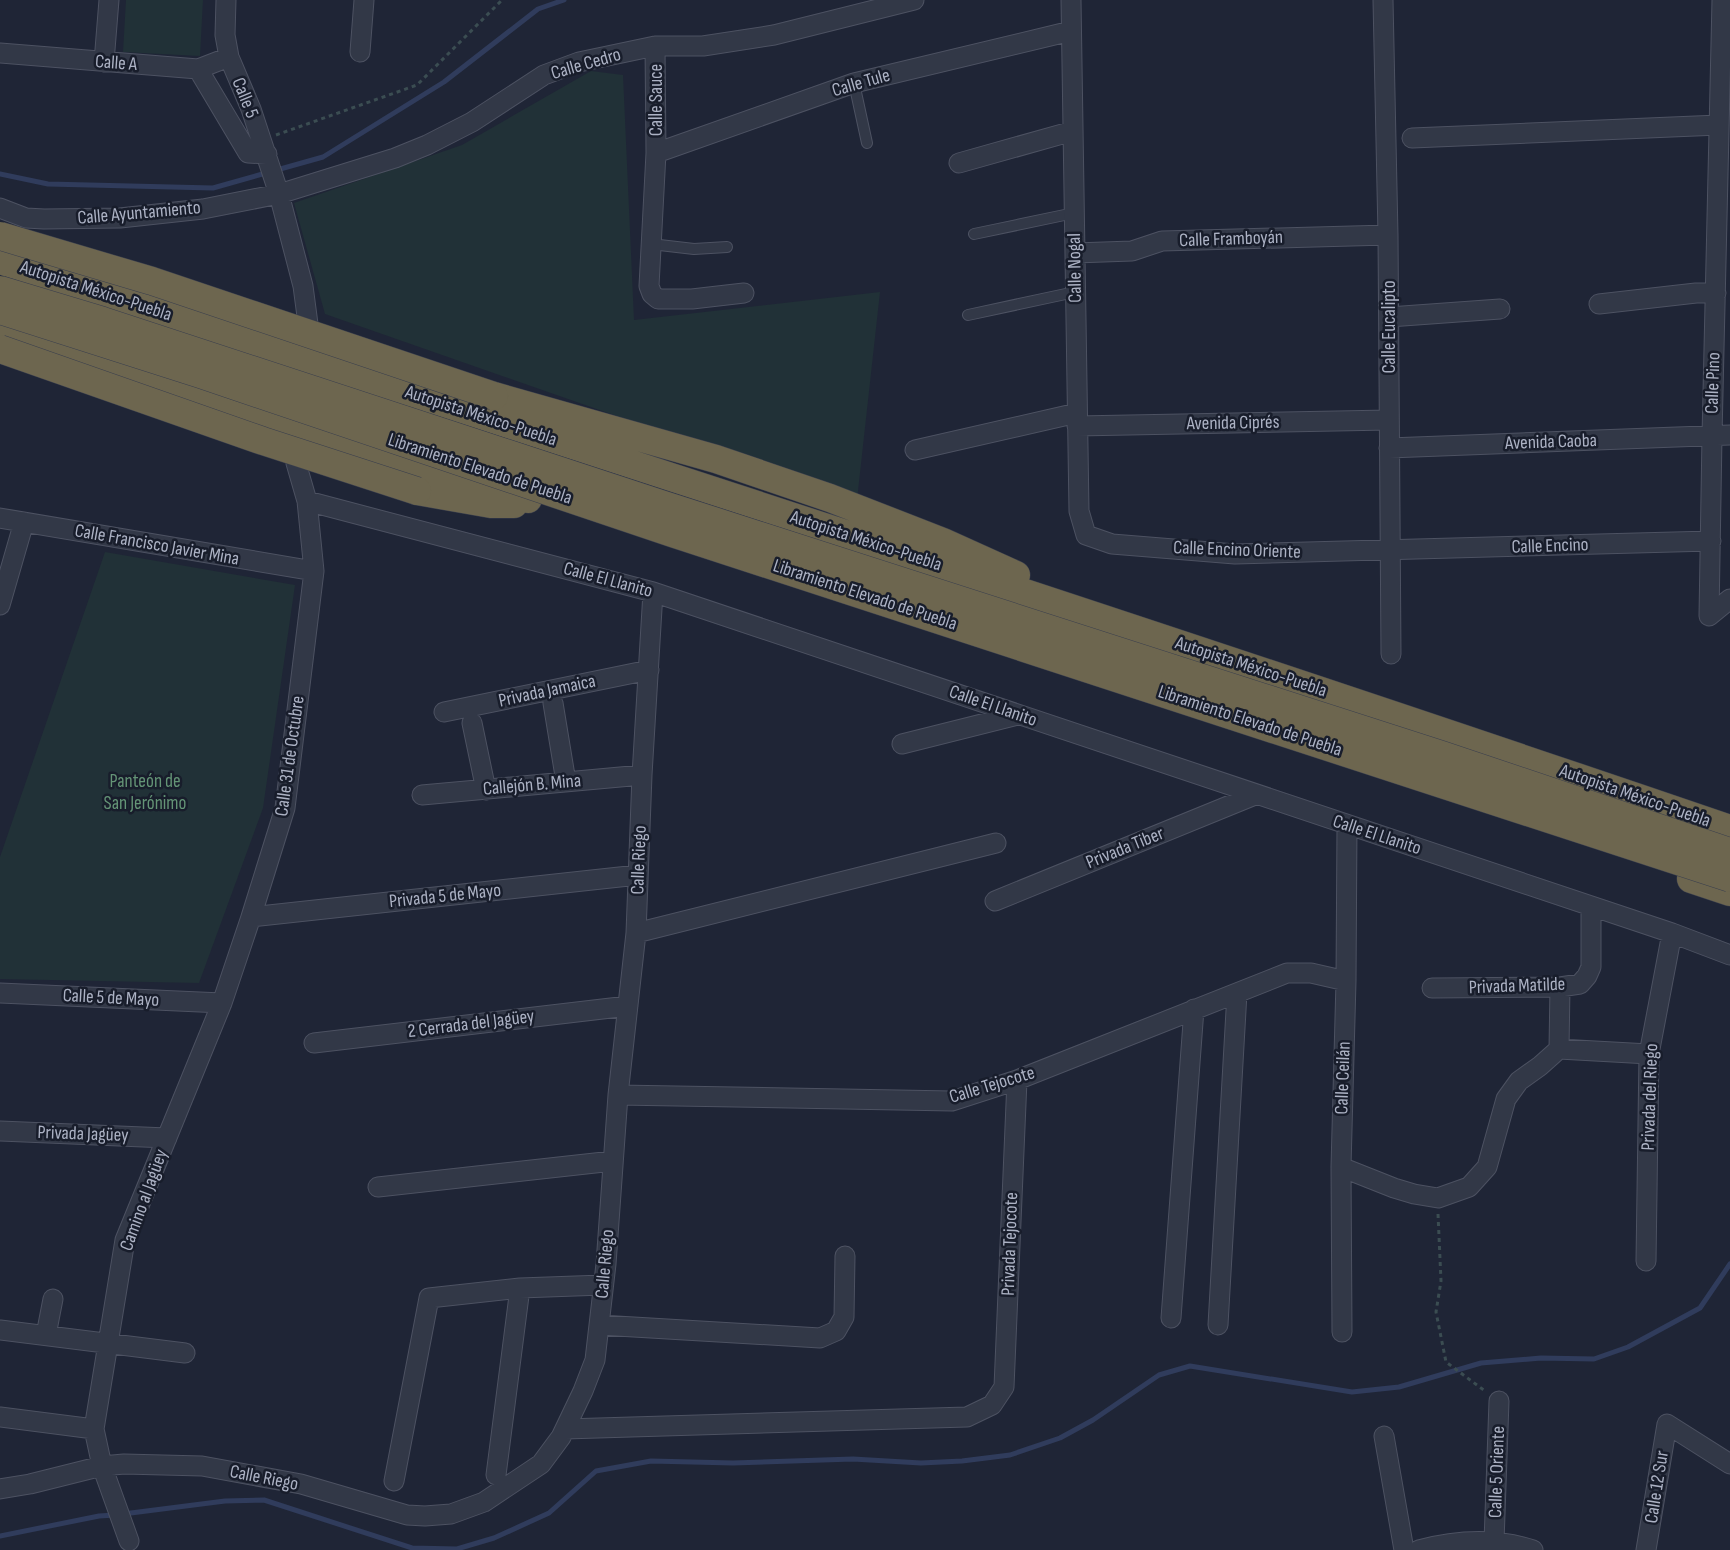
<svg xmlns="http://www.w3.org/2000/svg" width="1730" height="1550" viewBox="0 0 1730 1550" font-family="'Sofia Sans Condensed',sans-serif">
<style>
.green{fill:#213137}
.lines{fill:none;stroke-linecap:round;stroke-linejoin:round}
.stream{stroke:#303c5c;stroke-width:5}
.lane-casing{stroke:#4d5262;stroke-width:12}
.street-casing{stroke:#4d5262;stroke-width:21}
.highway-casing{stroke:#3a3f4e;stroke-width:29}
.path{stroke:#3b4d52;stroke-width:3;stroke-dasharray:4 4;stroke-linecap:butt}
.lane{stroke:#323847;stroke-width:10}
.street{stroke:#323847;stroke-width:19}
.highway{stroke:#6d664f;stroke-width:28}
.highway-bridge-casing{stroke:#3a3f4e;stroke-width:29;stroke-linecap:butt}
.highway-bridge{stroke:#6d664f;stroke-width:28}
.labels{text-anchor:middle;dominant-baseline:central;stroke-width:5;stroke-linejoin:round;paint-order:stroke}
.street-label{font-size:19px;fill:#acb2c4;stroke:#181d2b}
.park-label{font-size:19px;fill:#649476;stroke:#181d2b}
</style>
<rect width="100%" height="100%" fill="#1f2536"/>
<path class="green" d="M126,0H203L200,56L123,52Z
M591,71L623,75L634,320L880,292L857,500L325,314L294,203L462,145Z
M105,552L295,585L263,808L199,983L0,979V857Z"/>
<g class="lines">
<path class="stream" d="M0,174L48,184L213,188L323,157L444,82L538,9L564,0
M123,1514L225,1501L264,1500L412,1548L457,1549L494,1538L549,1513L596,1471L651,1461L733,1463L853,1459L921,1463L962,1461L1010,1455L1060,1438L1093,1420L1159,1375L1190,1366L1352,1392L1399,1387L1481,1363L1541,1358L1594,1359L1628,1347L1700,1308L1730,1264
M0,1536L99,1516L115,1515"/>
<defs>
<path id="lane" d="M854,83L867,143
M974,234L1074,213
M651,244L694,249L727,247
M968,315L1075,292"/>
<path id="street" d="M226,0L225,35L229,57L251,109L279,194L303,286L308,324
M1071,0L1079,511L1086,535L1112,544L1235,554L1711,541
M1383,0L1388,235L1391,654
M655,46L656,153L649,286L652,294L658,299H692L744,293
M360,52L364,0
M0,53L198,69L229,57
M104,62L109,0
M198,69L248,153L267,154
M1412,138L1719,125
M656,153L854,83L1071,31
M959,163L1073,131
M0,208L26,218L44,219L120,218L203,209L279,194L395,158L427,145L472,122L544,75L579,62L655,46H703L774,35L914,0
M1075,253L1132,251L1162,241L1388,235
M1599,304L1696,293H1716
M1389,317L1500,309
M1077,426L1389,420
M1389,448L1730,435
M915,450L1077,413
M307,501L653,592L1672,933L1730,955
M0,518L314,571
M0,605L24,522
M1709,616L1712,436L1722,0
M1709,616L1730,599
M553,703L566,782
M444,712L649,670
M472,723L486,790
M902,744L1018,715
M422,795L642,775
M995,901L1255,795
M251,917L638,875
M636,933L996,843
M1432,988L1560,987L1580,984L1587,976L1591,967V906
M0,993L222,1003
M314,1043L628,1006
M1559,1049L1560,987
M618,1095L952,1101L1017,1080L1287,973H1311L1346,981
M0,1131L167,1138
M1341,1167L1394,1188L1414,1194L1438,1198L1469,1187L1487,1167L1506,1099L1519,1081L1540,1066L1559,1049L1649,1054
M378,1187L613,1161
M1646,1261L1649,1054L1672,933
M1171,1318L1194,1009
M600,1325L820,1338L836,1331L844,1317L845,1256
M1218,1325L1237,993
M0,1330L185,1353
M1342,1332L1341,1167L1346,981L1347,825
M46,1335L53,1299
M0,1417L94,1429
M565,1429L967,1417L992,1405L1004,1387L1017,1080
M1384,1436L1404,1550
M496,1475L520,1288
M394,1481L429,1298L520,1288L603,1285
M0,1489L30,1484L102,1466L124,1464L202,1466L301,1484L407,1515L425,1516L451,1514L484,1502L541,1464L561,1437L583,1391L595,1360L606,1264L618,1095L636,933L642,775L653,592
M129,1541L102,1466L94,1429L125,1240L222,1003L251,917L285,808L314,571L307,501L296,463
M1494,1542L1499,1401
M1419,1550C1456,1540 1496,1538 1533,1550
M1646,1550L1667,1424L1730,1464"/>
<path id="highway" d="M0,260C578,446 1155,633 1730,829
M0,326L528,499
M494,396L716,459L830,498L943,542L1016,575
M417,491L491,504H514
M1691,879L1730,892"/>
</defs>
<use href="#lane" class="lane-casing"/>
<use href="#street" class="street-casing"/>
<use href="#highway" class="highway-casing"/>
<path class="path" d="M276,135L417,85L502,0
M1438,1214L1441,1281L1436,1312L1446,1362L1485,1391"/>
<use href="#lane" class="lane"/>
<use href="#street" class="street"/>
<use href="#highway" class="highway"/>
<defs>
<path id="highway-bridge" d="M0,236L152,281L494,396
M0,290L103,321L664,505L1442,755L1730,852
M0,310L200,374L672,533L1730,878
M0,349L263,441L417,491"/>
</defs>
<use href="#highway-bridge" class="highway-bridge-casing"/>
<use href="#highway-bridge" class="highway-bridge"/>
</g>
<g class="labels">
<g class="street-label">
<text transform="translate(116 63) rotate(4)">Calle A</text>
<text transform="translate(586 64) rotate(-16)">Calle Cedro</text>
<text transform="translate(861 83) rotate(-16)">Calle Tule</text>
<text transform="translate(245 98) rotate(68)">Calle 5</text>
<text transform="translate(656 100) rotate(-90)">Calle Sauce</text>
<text transform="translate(139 213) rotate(-5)">Calle Ayuntamiento</text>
<text transform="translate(1231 239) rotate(-2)">Calle Framboyán</text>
<text transform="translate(1075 268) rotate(-91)">Calle Nogal</text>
<text transform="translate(96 291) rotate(18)">Autopista México-Puebla</text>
<text transform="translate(1389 327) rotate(-90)">Calle Eucalipto</text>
<text transform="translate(1713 383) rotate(-88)">Calle Pino</text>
<text transform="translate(481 416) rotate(18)">Autopista México-Puebla</text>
<text transform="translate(1233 423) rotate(-1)">Avenida Ciprés</text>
<text transform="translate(1551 442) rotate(-2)">Avenida Caoba</text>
<text transform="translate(480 469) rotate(18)">Libramiento Elevado de Puebla</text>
<text transform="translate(866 541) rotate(18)">Autopista México-Puebla</text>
<text transform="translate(157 545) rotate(10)">Calle Francisco Javier Mina</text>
<text transform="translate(1550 546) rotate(-2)">Calle Encino</text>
<text transform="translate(1237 550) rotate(2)">Calle Encino Oriente</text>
<text transform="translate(608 580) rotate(15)">Calle El Llanito</text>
<text transform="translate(865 595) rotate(18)">Libramiento Elevado de Puebla</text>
<text transform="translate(1251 667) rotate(18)">Autopista México-Puebla</text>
<text transform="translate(547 691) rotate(-12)">Privada Jamaica</text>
<text transform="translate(993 706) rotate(19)">Calle El Llanito</text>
<text transform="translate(1250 721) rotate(18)">Libramiento Elevado de Puebla</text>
<text transform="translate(290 756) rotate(-82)">Calle 31 de Octubre</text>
<text transform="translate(532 785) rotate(-5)">Callejón B. Mina</text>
<text transform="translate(1635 796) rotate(19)">Autopista México-Puebla</text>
<text transform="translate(1377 835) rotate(18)">Calle El Llanito</text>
<text transform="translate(1125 848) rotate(-22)">Privada Tiber</text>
<text transform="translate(639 860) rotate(-88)">Calle Riego</text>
<text transform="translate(445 896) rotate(-6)">Privada 5 de Mayo</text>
<text transform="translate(1517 986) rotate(-2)">Privada Matilde</text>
<text transform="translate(111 998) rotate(3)">Calle 5 de Mayo</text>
<text transform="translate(471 1024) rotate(-7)">2 Cerrada del Jagüey</text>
<text transform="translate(1343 1078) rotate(-88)">Calle Ceilán</text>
<text transform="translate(992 1085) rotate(-17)">Calle Tejocote</text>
<text transform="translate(1650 1097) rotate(-88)">Privada del Riego</text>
<text transform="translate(83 1134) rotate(2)">Privada Jagüey</text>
<text transform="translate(144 1200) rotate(-70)">Camino al Jagüey</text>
<text transform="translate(1010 1244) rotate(-88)">Privada Tejocote</text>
<text transform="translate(605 1264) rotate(-85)">Calle Riego</text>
<text transform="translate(1497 1472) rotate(-88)">Calle 5 Oriente</text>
<text transform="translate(264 1478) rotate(11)">Calle Riego</text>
<text transform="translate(1657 1487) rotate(-81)">Calle 12 Sur</text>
</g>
<g class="park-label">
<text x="145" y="781">Panteón de<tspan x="145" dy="22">San Jerónimo</tspan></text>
</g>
</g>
</svg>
